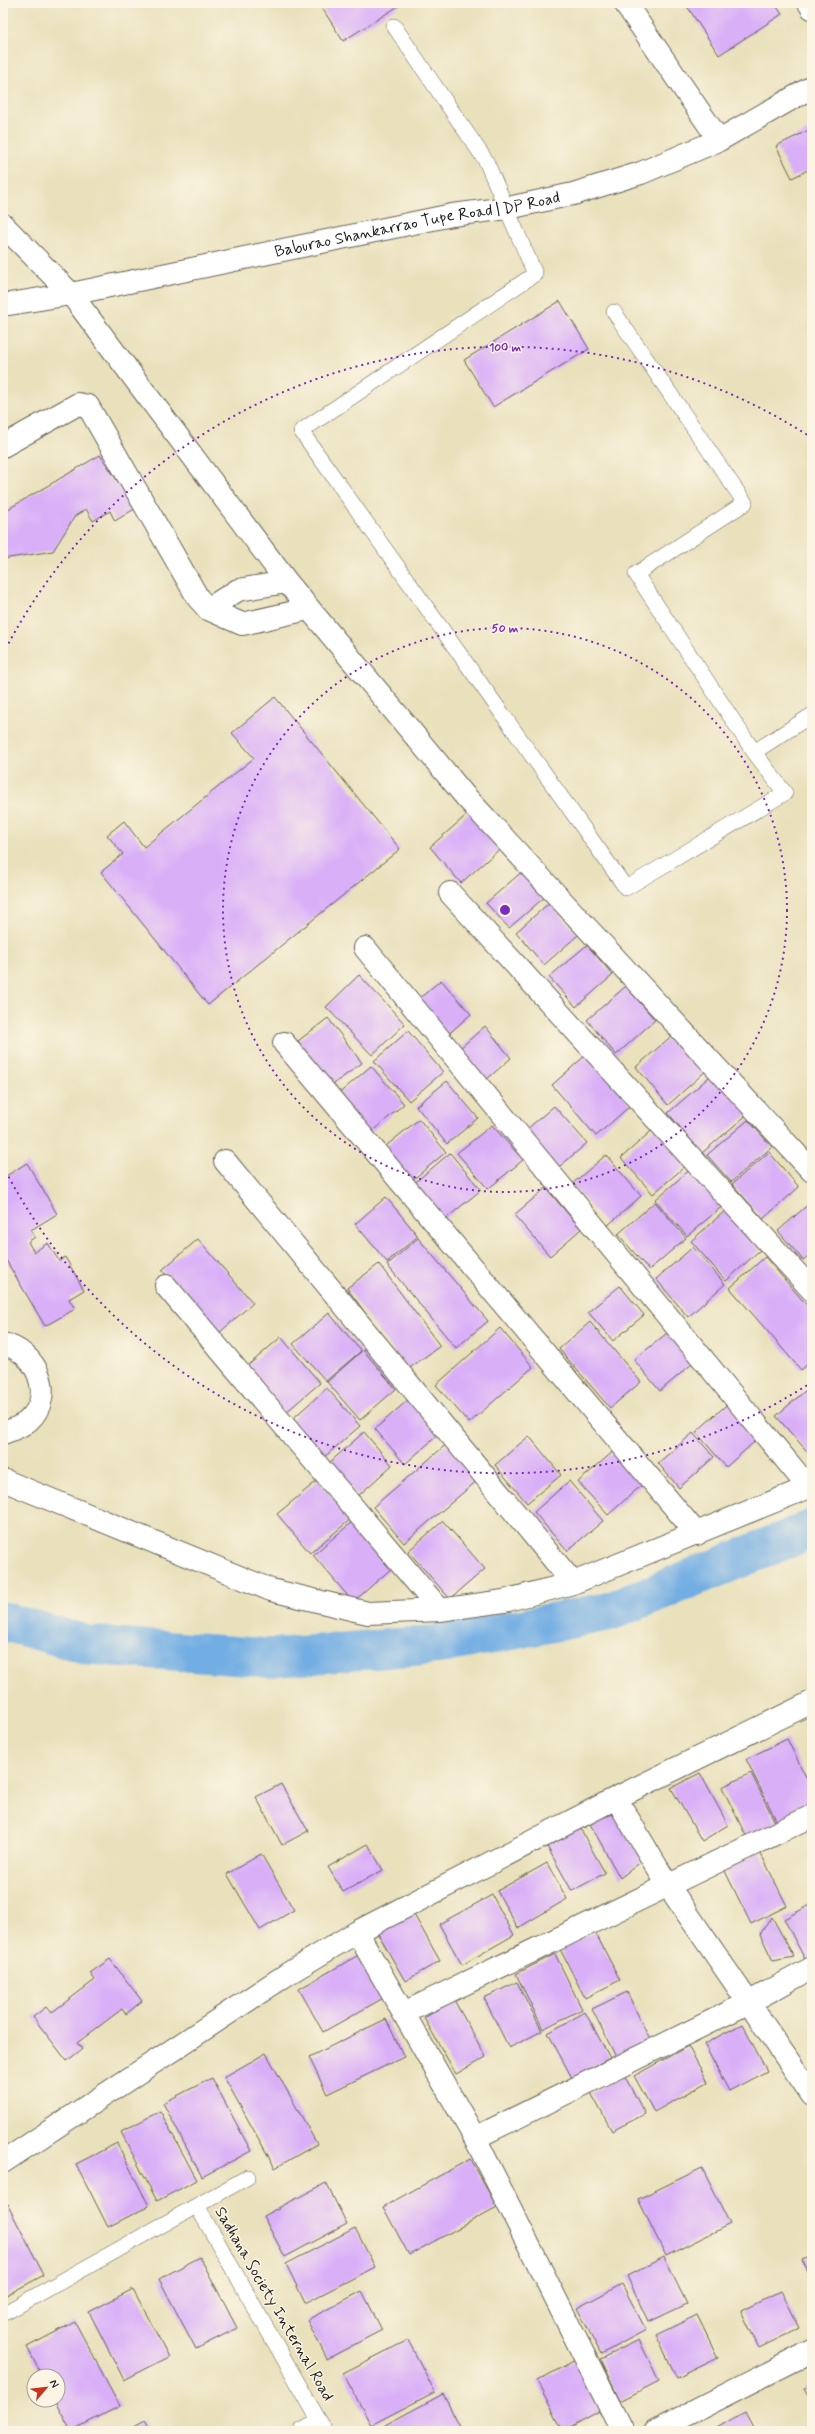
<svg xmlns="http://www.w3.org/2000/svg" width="815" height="2434" viewBox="0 0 815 2434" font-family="Mynerve,sans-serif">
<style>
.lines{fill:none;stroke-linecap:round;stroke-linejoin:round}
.canal{stroke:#72ade3;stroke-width:39}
.building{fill:#d9aff8}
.lane-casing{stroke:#646154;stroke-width:16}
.street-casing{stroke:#646154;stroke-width:24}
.secondary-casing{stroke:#646154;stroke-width:24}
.lane{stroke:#fff;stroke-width:15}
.street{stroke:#fff;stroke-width:22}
.secondary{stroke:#fff;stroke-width:22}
.ring{fill:none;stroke:#7b2cbf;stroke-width:2;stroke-dasharray:2 4}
.labels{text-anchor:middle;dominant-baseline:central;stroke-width:3;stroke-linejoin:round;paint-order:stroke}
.street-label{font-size:16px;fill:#1c1c1c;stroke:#fcf5e5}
.centre{fill:#7b2cbf;stroke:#fcf5e5;stroke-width:2}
.ring-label{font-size:12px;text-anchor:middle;font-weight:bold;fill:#7b2cbf;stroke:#fcf5e5;stroke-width:3;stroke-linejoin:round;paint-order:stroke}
</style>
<rect width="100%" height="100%" fill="#fcf5e5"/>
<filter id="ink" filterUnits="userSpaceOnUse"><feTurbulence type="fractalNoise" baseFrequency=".025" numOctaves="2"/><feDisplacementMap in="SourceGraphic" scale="8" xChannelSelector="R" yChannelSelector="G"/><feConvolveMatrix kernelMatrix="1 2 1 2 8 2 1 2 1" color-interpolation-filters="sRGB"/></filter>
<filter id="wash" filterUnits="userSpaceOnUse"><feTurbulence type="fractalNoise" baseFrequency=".012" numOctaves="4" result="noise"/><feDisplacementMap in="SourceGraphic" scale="16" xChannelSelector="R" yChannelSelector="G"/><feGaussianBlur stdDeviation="0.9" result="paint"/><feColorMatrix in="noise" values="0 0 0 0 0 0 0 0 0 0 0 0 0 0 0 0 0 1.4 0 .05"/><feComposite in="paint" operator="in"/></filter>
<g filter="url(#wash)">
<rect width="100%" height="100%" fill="#e9e1bc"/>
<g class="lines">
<path class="canal" d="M3,1621L88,1645L269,1658L442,1644L611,1611L812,1529"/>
</g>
<g id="blocks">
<path class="building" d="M319,3H399L400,5L343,41Z
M685,3H774L782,14L719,55Z
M809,130L812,135V168L792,178L776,146Z
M560,301L589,349L493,407L464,360Z
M100,455L136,508L115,521L110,511L93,521L86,509L75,516L53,551L3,559V512Z
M275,697L400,849L208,1005L101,872L123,854L107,835L124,821L144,847L254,758L232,733Z
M470,812L502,847L461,883L430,847Z
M525,869L547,895L509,928L486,903Z
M549,903L578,935L544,965L516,932Z
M587,945L613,975L576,1007L549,977Z
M359,975L405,1024L372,1055L326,1007Z
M441,980L471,1014L443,1039L413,1004Z
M626,986L655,1020L616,1055L587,1020Z
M328,1018L362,1063L332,1085L298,1041Z
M485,1026L511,1058L485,1081L458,1050Z
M408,1031L443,1072L409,1101L374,1061Z
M676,1032L708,1069L668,1105L636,1067Z
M587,1054L631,1105L596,1136L552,1085Z
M371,1066L404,1104L369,1134L336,1096Z
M715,1072L750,1112L702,1153L668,1113Z
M447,1081L478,1118L447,1144L416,1106Z
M554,1106L587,1143L552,1173L520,1135Z
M419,1119L446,1152L409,1183L381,1150Z
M748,1120L772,1147L731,1182L707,1155Z
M492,1125L523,1160L488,1189L457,1153Z
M657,1126L689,1163L653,1194L621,1158Z
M769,1152L799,1187L763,1219L732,1184Z
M450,1153L481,1190L443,1221L413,1184Z
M606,1155L641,1196L607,1226L572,1184Z
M27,1163L57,1214L31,1230L35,1237L28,1242L34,1252L48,1243L59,1261L65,1257L84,1290L69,1299L75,1309L45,1326L3,1255V1178Z
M693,1167L725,1204L687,1236L655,1200Z
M546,1188L581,1229L550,1256L514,1215Z
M386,1197L418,1236L387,1262L355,1224Z
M812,1201V1253L803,1260L778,1231Z
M655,1202L686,1238L649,1270L618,1234Z
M726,1210L760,1250L726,1281L691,1241Z
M418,1238L488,1321L456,1348L387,1265Z
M198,1239L253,1303L218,1334L162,1270Z
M693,1247L725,1284L688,1317L656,1279Z
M765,1257L812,1311V1360L801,1370L730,1288Z
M379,1264L440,1346L407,1370L347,1288Z
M620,1286L644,1315L613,1341L588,1312Z
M329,1313L361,1351L326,1381L293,1344Z
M590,1322L641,1382L610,1408L559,1349Z
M500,1328L533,1367L469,1423L436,1385Z
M667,1333L693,1363L660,1391L634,1360Z
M281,1337L320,1383L284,1414L244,1369Z
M363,1350L396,1389L360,1420L327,1382Z
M812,1385V1457L776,1416Z
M327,1388L360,1426L323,1458L291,1420Z
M409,1399L439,1434L405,1464L375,1429Z
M732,1400L762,1435L726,1467L696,1432Z
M364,1432L392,1465L358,1496L329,1463Z
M693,1433L714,1457L679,1488L658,1463Z
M529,1436L561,1475L527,1503L495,1465Z
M448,1443L479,1479L404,1543L373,1507Z
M615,1450L644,1483L608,1515L578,1482Z
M318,1480L351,1519L310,1553L277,1514Z
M569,1481L603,1521L567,1551L534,1512Z
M443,1521L485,1569L450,1599L408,1551Z
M352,1522L391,1569L353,1602L313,1555Z
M787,1739L812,1789V1810L779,1826L746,1759Z
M700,1773L728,1825L702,1841L671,1788Z
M751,1773L777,1826L748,1840L722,1787Z
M281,1784L308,1831L282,1845L256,1797Z
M616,1813L642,1861L620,1878L589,1822Z
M578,1825L605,1873L572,1891L545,1843Z
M368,1844L383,1870L343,1892L328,1867Z
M760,1852L787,1906L751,1924L724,1869Z
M261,1854L294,1910L260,1930L227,1874Z
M547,1863L567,1899L518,1928L497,1891Z
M492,1895L514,1935L462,1965L439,1924Z
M812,1904V1962L808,1965L784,1919Z
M412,1911L440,1961L405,1981L377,1932Z
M772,1917L794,1957L773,1961L760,1934Z
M595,1932L620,1980L585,1998L560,1949Z
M362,1953L387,1996L323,2032L299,1989Z
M555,1954L582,2009L543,2029L516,1974Z
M110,1959L142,2001L126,2014L122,2009L77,2043L82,2049L67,2061L33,2017L46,2007L51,2013L95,1980L90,1973Z
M517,1982L542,2031L509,2048L484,1998Z
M627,1992L650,2040L616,2057L592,2009Z
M454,2000L486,2057L456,2074L424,2018Z
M585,2012L610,2058L572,2078L548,2033Z
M386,2019L404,2057L327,2094L309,2057Z
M742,2024L767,2071L729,2091L704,2044Z
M688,2046L708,2082L654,2112L634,2076Z
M266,2053L317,2144L275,2168L224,2077Z
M624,2075L645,2114L612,2131L591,2093Z
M212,2078L251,2151L202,2177L163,2103Z
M160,2111L197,2180L157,2201L121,2132Z
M117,2143L149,2206L108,2227L76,2164Z
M470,2159L497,2207L409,2255L383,2207Z
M702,2168L730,2224L666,2256L638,2199Z
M326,2183L347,2224L285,2257L263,2216Z
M3,2196L44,2275L5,2296L3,2292Z
M355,2228L375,2267L305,2303L286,2264Z
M812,2256V2279L802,2260Z
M200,2257L237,2328L196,2349L159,2279Z
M664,2257L687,2304L649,2322L627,2276Z
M622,2284L646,2330L601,2354L577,2308Z
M133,2289L169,2357L124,2380L89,2312Z
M362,2291L382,2330L327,2359L307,2320Z
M781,2291L800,2328L759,2348L741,2311Z
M697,2315L718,2358L677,2378L656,2335Z
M75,2322L120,2406L71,2431L54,2400H58V2376H42L27,2347Z
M408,2340L435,2392L371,2425L343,2373Z
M639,2340L659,2381L620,2401L600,2359Z
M579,2358L605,2408L563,2431L537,2381Z
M812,2385V2403L804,2389Z
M443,2394L461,2429L388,2431L385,2425Z
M745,2412L755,2431H710Z
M144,2421L150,2431H126Z"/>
</g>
</g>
<g filter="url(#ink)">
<use href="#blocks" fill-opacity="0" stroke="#646154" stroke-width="1"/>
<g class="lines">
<defs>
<path id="lane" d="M394,26L486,161L535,274L301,431L626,888L785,793L754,752
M614,312L745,503L636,574L754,752L812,715
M197,2206L325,2431
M3,2314L248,2177
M301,2431L319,2421"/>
<path id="street" d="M625,3L719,140
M809,3L812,8
M3,225L71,294L287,582L465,796L812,1171
M3,446L78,404L88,406L198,598L208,609L242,624L308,609
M208,609L238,590L287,582
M450,893L812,1290
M365,948L809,1488
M284,1043L697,1534
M225,1161L573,1583
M166,1286L440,1610
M3,1344C36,1351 57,1395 28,1421C21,1427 12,1430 3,1433
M3,1480L271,1590L368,1613L440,1610L504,1601L573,1583L812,1486
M616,1798L667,1884L812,2095
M357,1932L475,2138L622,2431
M404,2013L812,1816
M475,2138L748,2003L812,1968
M3,2162L289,1973L357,1932L616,1798L812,1702
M655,2431L812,2351"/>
<g id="secondary">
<path id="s1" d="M3,305L71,294L452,215L508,208L573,194L641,173L719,140L812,87"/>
</g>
</defs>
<use href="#lane" class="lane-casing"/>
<use href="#street" class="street-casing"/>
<use href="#secondary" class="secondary-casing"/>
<use href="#lane" class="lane"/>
<use href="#street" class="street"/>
<use href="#secondary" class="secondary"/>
</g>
</g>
<g class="ring">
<circle cx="505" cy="910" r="282"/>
<path d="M812 1382A563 563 0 0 1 3 1166M3 654A563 563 0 0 1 812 438"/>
</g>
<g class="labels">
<g class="street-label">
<text stroke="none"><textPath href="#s1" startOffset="422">Baburao Shankarrao Tupe Road | DP Road</textPath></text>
<text transform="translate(274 2304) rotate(60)">Sadhana Society Internal Road</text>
</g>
</g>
<circle cx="505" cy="910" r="6" class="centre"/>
<g class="ring-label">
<text x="505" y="351">100 m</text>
<text x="505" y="632">50 m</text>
</g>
<rect width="815" height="2434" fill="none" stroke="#fcf5e5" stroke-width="16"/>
<g transform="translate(46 2388) rotate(62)"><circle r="19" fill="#fcf5e5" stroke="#a29e95"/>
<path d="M0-3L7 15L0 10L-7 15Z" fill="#c8321e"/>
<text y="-6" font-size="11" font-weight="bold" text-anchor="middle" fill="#1c1c1c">N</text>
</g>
</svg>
